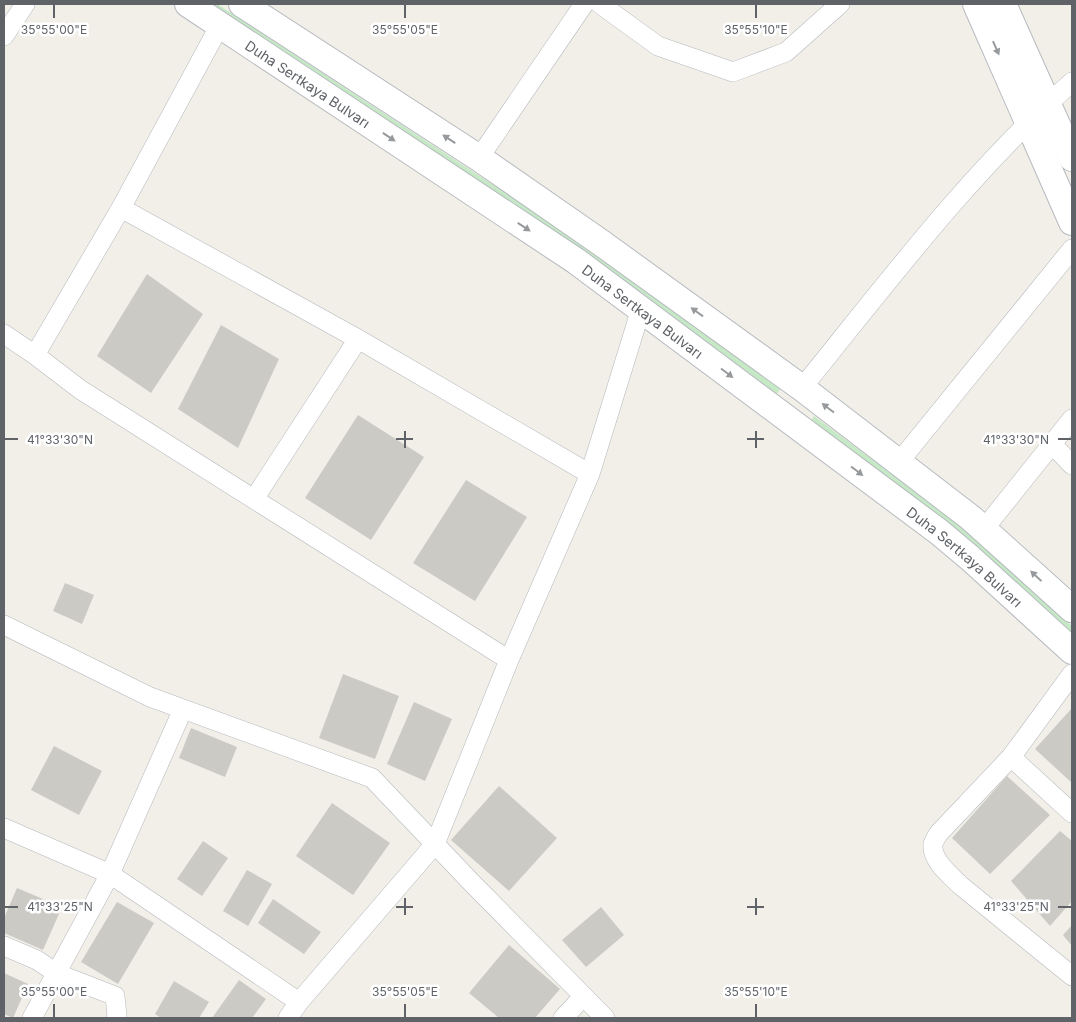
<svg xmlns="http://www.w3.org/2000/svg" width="1076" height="1022" viewBox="0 0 1076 1022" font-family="Inter,sans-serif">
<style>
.green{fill:#c5e8c5}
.building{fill:#cccac5}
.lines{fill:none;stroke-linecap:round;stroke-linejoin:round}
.street-casing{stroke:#b5b8bc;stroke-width:20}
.secondary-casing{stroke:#b6babf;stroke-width:28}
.street{stroke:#fff;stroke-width:19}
.secondary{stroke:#fff;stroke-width:26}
.oneway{fill:#979a9d}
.ticks{fill:none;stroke:#5f6368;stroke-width:2}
.labels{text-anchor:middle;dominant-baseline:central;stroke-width:5;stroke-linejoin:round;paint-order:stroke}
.street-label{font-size:14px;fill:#5f6368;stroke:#fff}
.ticks-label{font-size:12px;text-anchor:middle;fill:#5f6368;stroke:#fff;stroke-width:5;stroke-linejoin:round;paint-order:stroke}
</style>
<rect width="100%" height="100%" fill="#f1efe8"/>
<path class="green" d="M208,4H217L585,245L780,389L777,394L582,249Z
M814,416L958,524L1072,626V634L811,421Z"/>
<path class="building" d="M147,274L203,314L151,393L97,356Z
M221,325L279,359L238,448L178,409Z
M358,415L424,457L371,540L305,498Z
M466,480L527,517L475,601L413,563Z
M65,583L94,595L82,624L53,611Z
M343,674L399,696L375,759L319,738Z
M414,702L452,719L425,781L387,764Z
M1072,708V783L1035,749Z
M191,728L237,747L225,777L179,758Z
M54,746L102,771L79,815L31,790Z
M1007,776L1050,815L990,874L952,838Z
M499,786L557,838L509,891L451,840Z
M332,803L390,843L353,895L296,856Z
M1060,831L1072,841V901L1050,926L1011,881Z
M203,841L228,858L202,896L177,879Z
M247,870L272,884L248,926L223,911Z
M17,888L62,907L43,950L4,933V918Z
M273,899L321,932L304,954L258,923Z
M117,902L154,923L118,984L81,962Z
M601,907L624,935L586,967L562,940Z
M1072,925V946L1063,935Z
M509,945L560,989L535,1018H499L469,993Z
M4,973L28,984L13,1018L4,1014Z
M239,980L266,999L252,1018H212Z
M174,981L209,1002L199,1018H161L155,1014Z"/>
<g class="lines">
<defs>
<path id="street" d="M600,4L658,46L733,72L786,52L840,4
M4,36L25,4
M479,158L584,4
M121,208L358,339L590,474
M4,334L35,355L81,390L509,660
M35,355L121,208L220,25
M802,388C887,283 971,171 1072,82
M1052,444L1072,465
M899,462L1072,249
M254,499L358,339
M984,529L1072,419
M4,625L150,697L372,778L471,882L605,1018
M1072,674L1011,757L939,833C937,836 934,841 933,844C931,860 950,875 960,885L1072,976
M1011,757L1072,813
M4,828L110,874L299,1002
M4,946L37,960L56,973L115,996L117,1016L116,1018
M32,1018L110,874L183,709
M288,1018L299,1002L435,844L509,660L590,474L641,309
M563,1018L583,997"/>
<g id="secondary">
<path id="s1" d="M188,4L576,261L939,532L970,558L1072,651"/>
<path d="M242,4L479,158L600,242L802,388L971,518L1072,609"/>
<path d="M976,4L1072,222"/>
<path d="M1003,4L1072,158"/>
</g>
</defs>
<use href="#street" class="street-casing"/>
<use href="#secondary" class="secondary-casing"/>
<use href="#street" class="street"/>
<use href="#secondary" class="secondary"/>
</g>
<defs><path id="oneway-solid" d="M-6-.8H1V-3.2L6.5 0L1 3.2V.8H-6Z" transform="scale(1.25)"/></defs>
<g class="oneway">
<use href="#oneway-solid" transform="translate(996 48) rotate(66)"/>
<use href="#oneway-solid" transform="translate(389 137) rotate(34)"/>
<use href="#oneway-solid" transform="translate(449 139) rotate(-147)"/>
<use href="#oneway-solid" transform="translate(524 227) rotate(33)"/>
<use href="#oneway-solid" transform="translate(697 312) rotate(-144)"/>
<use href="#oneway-solid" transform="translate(727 373) rotate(37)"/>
<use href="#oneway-solid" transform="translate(828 408) rotate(-143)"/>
<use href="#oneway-solid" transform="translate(857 471) rotate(37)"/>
<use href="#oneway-solid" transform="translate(1036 576) rotate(-137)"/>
</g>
<path class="ticks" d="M54,5V18M405,5V18M756,5V18M405,431V448M756,431V448M5,439H18M396,439H413M747,439H764M1058,439H1071M405,898V915M756,898V915M5,907H18M396,907H413M747,907H764M1058,907H1071M54,1004V1017M405,1004V1017M756,1004V1017"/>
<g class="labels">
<g class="street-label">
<text stroke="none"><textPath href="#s1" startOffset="144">Duha Sertkaya Bulvarı</textPath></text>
<text stroke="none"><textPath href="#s1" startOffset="549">Duha Sertkaya Bulvarı</textPath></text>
<text stroke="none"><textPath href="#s1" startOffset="954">Duha Sertkaya Bulvarı</textPath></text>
</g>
</g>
<g class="ticks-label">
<text x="54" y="34">35°55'00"E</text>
<text x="405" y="34">35°55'05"E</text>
<text x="756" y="34">35°55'10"E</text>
<text x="60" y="444">41°33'30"N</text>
<text x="1016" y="444">41°33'30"N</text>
<text x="60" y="911">41°33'25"N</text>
<text x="1016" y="911">41°33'25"N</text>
<text x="54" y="996">35°55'00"E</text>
<text x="405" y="996">35°55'05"E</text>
<text x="756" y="996">35°55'10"E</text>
</g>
<rect width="1076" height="1022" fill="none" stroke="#5f6368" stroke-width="10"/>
</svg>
